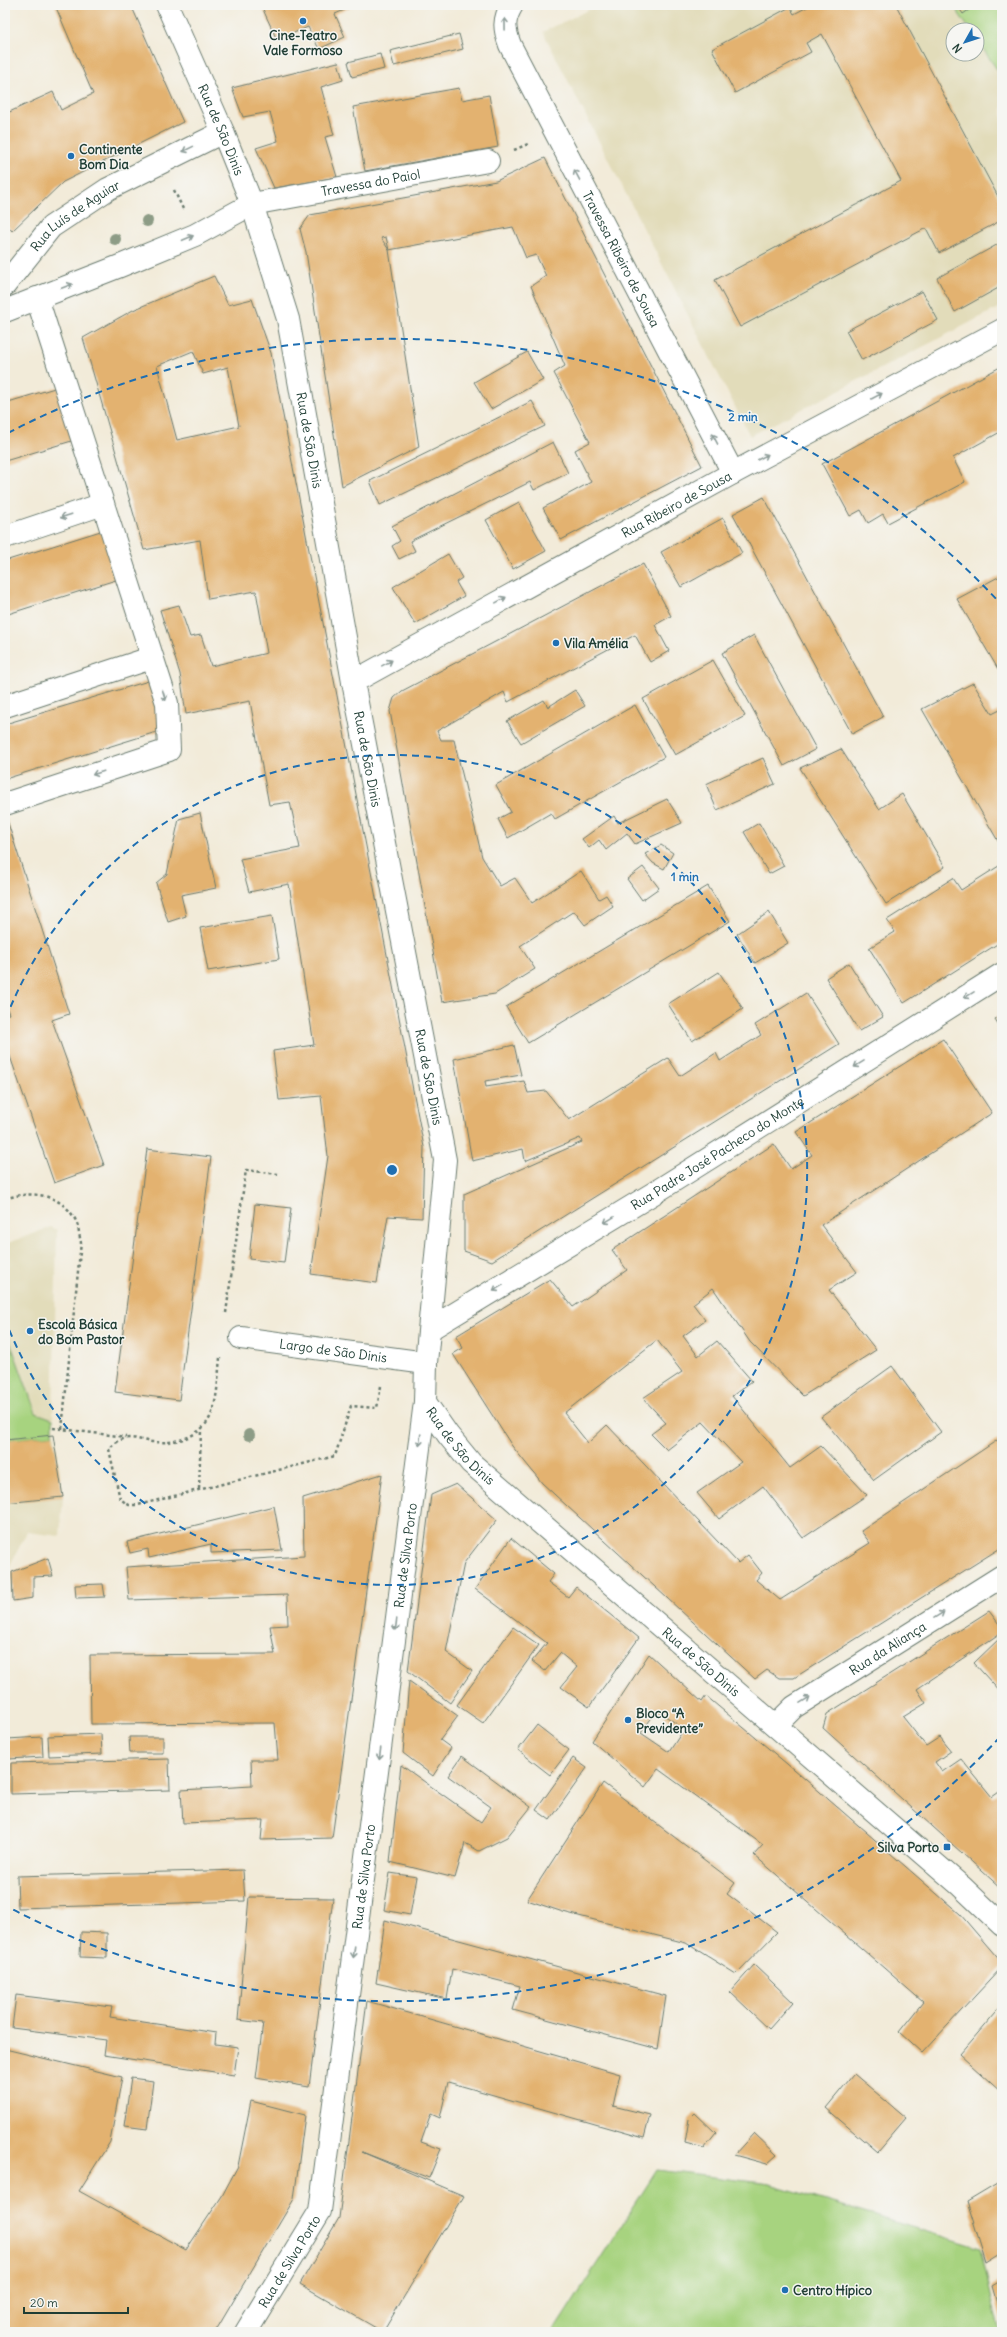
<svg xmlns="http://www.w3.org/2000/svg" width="1007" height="2337" viewBox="0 0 1007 2337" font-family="Delius,sans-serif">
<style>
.built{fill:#e2dcba}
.green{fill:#a7d37f;stroke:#63885a}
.building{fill:#e3b26f;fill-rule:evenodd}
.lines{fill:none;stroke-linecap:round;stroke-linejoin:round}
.street-casing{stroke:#697a6e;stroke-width:24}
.secondary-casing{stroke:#697a6e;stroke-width:24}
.path{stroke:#697a6e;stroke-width:2.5;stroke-dasharray:3 3;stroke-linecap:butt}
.street{stroke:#fff;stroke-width:22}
.secondary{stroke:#fff;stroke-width:22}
.tree{fill:#8d9c86}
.oneway{stroke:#8f9e9a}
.ring{fill:none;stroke:#1f6fb2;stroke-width:2;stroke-dasharray:7 5}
.poi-dot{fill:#1f6fb2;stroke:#f6f6f2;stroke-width:1.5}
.labels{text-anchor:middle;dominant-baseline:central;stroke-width:3;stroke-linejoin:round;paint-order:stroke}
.poi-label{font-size:13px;font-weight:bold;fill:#1f3d34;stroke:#f6f6f2;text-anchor:start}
.street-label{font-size:13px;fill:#1f3d34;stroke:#f6f6f2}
.centre{fill:#1f6fb2;stroke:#f6f6f2;stroke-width:2}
.ring-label{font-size:12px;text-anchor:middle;font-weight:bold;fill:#1f6fb2;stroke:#f6f6f2;stroke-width:3;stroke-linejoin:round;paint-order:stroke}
</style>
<rect width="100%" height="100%" fill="#f6f6f2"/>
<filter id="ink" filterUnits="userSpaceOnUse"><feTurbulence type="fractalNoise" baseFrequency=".025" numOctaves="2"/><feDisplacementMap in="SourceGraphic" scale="8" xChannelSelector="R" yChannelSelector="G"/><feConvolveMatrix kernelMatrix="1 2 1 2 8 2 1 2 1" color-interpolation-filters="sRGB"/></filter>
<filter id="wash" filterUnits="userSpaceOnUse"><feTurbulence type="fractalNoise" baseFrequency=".012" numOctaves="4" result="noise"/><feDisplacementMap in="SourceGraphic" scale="16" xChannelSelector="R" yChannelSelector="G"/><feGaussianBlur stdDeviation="0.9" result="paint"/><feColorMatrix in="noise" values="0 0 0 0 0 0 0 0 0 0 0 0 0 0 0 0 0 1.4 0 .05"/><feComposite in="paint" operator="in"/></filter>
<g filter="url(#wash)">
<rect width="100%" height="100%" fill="#f2ebd9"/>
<path class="built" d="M598,5H953L970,30H953V54H977V40L1002,77V306L750,436L543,32Z
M51,1227L57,1230L53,1419L63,1497L60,1536L27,1532L5,1575V1244Z"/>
<path class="green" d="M953,5H1002V77L977,40V30H970Z
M5,1328L36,1413L53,1419V1435L5,1440Z
M657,2170L770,2184L980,2248L1000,2332H553Z"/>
<g id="blocks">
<path class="building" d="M55,5H131L183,122L63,182L12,231L5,223V114L53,92L61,110L93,94Z
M261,5H356L335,14L345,37L319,49L308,27L277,40Z
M811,5H896L1002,204V220L939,253L926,228L740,327L715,280L901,181L822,34L806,43L811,52L735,93L712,49L790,7L794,14Z
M957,5H976L963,14Z
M459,34L463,49L394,66L390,51Z
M380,54L384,69L352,77L348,62Z
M338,62L343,80L321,87L334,135L325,137L337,177L274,188L256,148L278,141L270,112L243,117L232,88Z
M459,88L462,100L489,95L498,147L365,171L353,107Z
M545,158L702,466L561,540L543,508L591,482L575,450L590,442L554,373L565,366L531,286L546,276L536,255L526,258L513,227L389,250L386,237L381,238L389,250L419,447L342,486L306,252L300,229L310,215L496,181Z
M1002,242V286L955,312L937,278Z
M214,276L228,305L252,299L271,353L424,1147L422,1218L388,1216L377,1283L311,1274L328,1156L321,1096L279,1100L273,1051L314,1045L289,884L249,892L240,859L300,848L290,802L269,805L250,701L186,714L180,674L160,610L179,605L190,637L201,635L211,666L267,653L256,591L208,599L200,540L144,550L83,338L133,310ZM193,351L203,374L228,367L239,426L177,440L157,366Z
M922,291L938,320L862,360L846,331Z
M527,352L543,380L491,409L474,382Z
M1002,366V431L953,458L965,482L888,523L883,514L868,523L861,510L850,516L822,464Z
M58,387L75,440L5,461V403Z
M532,401L545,426L380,505L370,481Z
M553,442L568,473L534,490L530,482L410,541L415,551L399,559L392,546L400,541L392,526Z
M764,497L883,717L852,734L733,514Z
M519,502L546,551L513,569L486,520Z
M723,518L742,553L681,587L661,552Z
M107,529L122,578L5,615V561Z
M448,554L462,578L456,582L464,596L415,624L393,587Z
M643,564L671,616L655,625L669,651L650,662L635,635L508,702L504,692L437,731L441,740H454L482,857L500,886L515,878L532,903L581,871L599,899L606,895L613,906L585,925L574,911L520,946L535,969L495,994L442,1002L390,711L394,698L402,691Z
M1002,575V666L998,669L957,599Z
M754,635L816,749L784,766L722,653Z
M713,660L745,716L675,755L643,699Z
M155,679L169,728L5,779V724Z
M973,683L992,714L1002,709V848L922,709Z
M575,690L585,706L521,743L507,721L544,700L548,707Z
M635,705L664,757L555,819L551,813L508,838L498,819L511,812L496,785Z
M841,749L879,809L902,794L945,867L886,904L800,768Z
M763,758L775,784L717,810L706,784Z
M667,799L682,823L635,844L627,833L606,850L599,840L589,848L582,839L614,816L618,823Z
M200,813L216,888L181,895L186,916L168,922L156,883L167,874L179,819Z
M7,820L69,1014L52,1020L104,1165L54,1183L5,1042V1015L9,1014L5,1004V821Z
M759,823L784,866L769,874L744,832Z
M661,845L673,853L664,869L653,863L645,854Z
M1002,864V941L904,1003L869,948L895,932L887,920L953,878L961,890Z
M643,867L659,888L642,900L627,879Z
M708,886L730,921L528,1043L506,1007Z
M769,912L788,943L755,963L737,934Z
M272,916L279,959L208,971L200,928Z
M849,963L883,1017L859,1031L826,978Z
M719,972L743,1009L692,1041L668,1004Z
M806,993L839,1044L492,1261L464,1251V1194L582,1142L580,1138L525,1161L523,1149L472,1161L454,1059L514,1045L521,1075L485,1081L486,1087L524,1081L528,1093L546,1091L569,1120L668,1058L680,1076L716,1053L720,1061L761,1035L755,1025Z
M1002,1014V1030L995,1019Z
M943,1039L992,1113L821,1225L857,1272L829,1290L876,1350L803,1396L750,1342L713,1288L693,1304L705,1320L683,1336L698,1356L717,1341L752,1381L732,1396L790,1468L821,1446L867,1495L803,1538L763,1486L719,1519L697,1493L741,1462L703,1422L667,1450L651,1434L666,1423L643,1398L682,1372L657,1340L564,1413L588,1443L607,1425L738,1563L748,1555L762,1573L756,1580L780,1600L870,1543L861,1531L1002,1437V1547L794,1678H779L767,1670L755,1679L542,1483L512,1446L453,1354L463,1348L456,1336L550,1279L573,1307L627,1270L612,1250L774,1144L791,1169L812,1155L796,1132Z
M147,1149L211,1157L179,1400L115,1392Z
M255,1204L291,1208L284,1263L249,1259Z
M892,1366L941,1432L874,1480L821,1417Z
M53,1435L63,1497L5,1503V1440Z
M382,1474L332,1838L261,1840L263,1820L183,1823L181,1790L252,1786L251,1760H278L275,1723L91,1724L90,1655L275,1654L270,1626L288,1625L287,1595L129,1600L126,1567L304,1556L303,1498Z
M456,1484L497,1520L464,1563L446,1652L472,1671L450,1703L408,1671L431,1495Z
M274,1506L282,1550L211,1553V1544L149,1558L148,1549L130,1553L127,1542Z
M511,1538L554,1574L548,1582L568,1597L576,1587L639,1638L589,1707L561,1687L577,1667L560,1653L545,1671L532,1661L547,1643L475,1589Z
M48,1558L53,1576L33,1577V1598L13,1601L12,1572Z
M103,1584L105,1597L76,1598L75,1585Z
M989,1611L1002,1628V1632L917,1689L926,1703L903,1717L926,1746L940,1737L951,1751L935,1762L942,1772L961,1759L992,1797L1002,1790V1889L823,1728L827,1714Z
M513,1627L539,1645L483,1723L457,1705Z
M1002,1636V1694L974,1663Z
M649,1654L702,1702L706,1696L812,1785L960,1914L1002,1963V1967L922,2053L899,2032L923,2002L754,1855L763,1845L658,1769L645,1787L592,1741ZM657,1710L684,1729L669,1752L641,1733Z
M409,1681L458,1716L440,1740L451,1748L433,1776L403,1753Z
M537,1725L569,1750L550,1775L518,1750Z
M101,1734L102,1754L49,1756L48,1736Z
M42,1737L43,1757L9,1759L7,1739Z
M129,1737H163V1753H130Z
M462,1756L531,1807L507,1837L479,1851L465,1843L455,1878L390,1862L401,1765L481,1822L491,1807L448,1776Z
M573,1758L587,1768L550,1820L536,1810Z
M169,1759L170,1790L11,1794V1763Z
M603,1783L735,1883L727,1894L777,1932L736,1974L686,1943L563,1912L527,1900Z
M243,1870L245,1901L18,1908L17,1876Z
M390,1873L417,1877L410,1915L384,1910Z
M249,1897L333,1898L309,2087L256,2078L263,2023L238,2020Z
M385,1920L666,1996L658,2049L513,2010L520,1986L452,1969L447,1999L376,1983Z
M81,1932L107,1933V1958L80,1957Z
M754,1965L793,2002L769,2029L730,1992Z
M16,1995L112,2007L110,2017L216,2033L215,2044L238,2047L234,2075L104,2055L106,2040L12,2028Z
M367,2001L620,2074L613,2106L650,2115L644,2138L448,2082L440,2118L431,2114L421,2142L441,2149L429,2178L362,2152L464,2196L383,2332L300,2284L339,2218Z
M1002,2005V2092L960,2054Z
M5,2049L122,2077L110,2142L79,2191L186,2250L222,2196L238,2166L251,2101L305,2115L294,2199L215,2332H5Z
M854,2074L906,2118L877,2152L826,2108Z
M131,2078L153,2081L147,2129L124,2126Z
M695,2113L716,2133L704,2148L685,2143L689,2119Z
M754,2133L777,2155L767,2164L734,2155Z
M1002,2181V2253L986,2263L967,2202Z
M1002,2280V2321L992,2286Z"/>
</g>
</g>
<g filter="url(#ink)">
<use href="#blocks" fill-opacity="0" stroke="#697a6e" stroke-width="1"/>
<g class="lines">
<defs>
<g id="street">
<path id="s1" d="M512,5C503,20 504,29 510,45L733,473"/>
<path id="s2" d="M5,285L51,227L108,189L223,132"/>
<path id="s3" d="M5,311L120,266L195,235L252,204L488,161"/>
<path d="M5,537L103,504"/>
<path id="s4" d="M353,682L733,473L1002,330"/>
<path d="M5,706L151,658"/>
<path d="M5,804L169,750L167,703L37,298"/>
<path id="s5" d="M430,1329L654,1193L1002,974"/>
<path id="s6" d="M241,1338L426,1363"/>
<path id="s7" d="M776,1725L794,1707L1002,1576"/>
<path id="s8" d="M246,2332L320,2211L425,1402"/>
</g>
<g id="secondary">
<path id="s9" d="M167,5L223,132L252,204L288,319L353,682L445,1160L426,1363L425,1402L448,1435L471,1463L961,1886L1002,1925"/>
</g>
</defs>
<use href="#street" class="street-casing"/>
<use href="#secondary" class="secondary-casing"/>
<path class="path" d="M514,150L528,144
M174,190L183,209
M5,1199C30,1190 62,1193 76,1221C79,1227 79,1236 81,1242L62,1429
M226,1313L246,1170L278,1174
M220,1358C218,1376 218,1398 211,1415C202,1437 175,1444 154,1442C146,1442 138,1438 130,1438C121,1438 115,1443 109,1449L120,1499L129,1505H138L335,1456L351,1406L377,1408L381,1386
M53,1428L126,1437
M199,1489L201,1430"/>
<use href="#street" class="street"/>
<use href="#secondary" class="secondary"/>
</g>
<g class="tree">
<circle cx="147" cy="221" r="6"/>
<circle cx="115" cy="239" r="6"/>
<circle cx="249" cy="1435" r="6"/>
</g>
<defs><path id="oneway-shaft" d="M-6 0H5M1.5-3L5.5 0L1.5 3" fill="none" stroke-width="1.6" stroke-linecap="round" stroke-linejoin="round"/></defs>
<g class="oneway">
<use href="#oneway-shaft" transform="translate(505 24) rotate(-91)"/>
<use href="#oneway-shaft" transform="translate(188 149) rotate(154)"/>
<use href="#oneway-shaft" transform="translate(577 175) rotate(-118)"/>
<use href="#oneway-shaft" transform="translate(188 238) rotate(-23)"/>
<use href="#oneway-shaft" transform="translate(67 286) rotate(-21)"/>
<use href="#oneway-shaft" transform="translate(877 396) rotate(-28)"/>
<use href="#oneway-shaft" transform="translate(715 439) rotate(-118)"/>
<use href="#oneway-shaft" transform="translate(763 457) rotate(-28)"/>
<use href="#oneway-shaft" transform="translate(66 516) rotate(162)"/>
<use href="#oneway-shaft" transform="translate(501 600) rotate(-29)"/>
<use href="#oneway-shaft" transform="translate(387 663) rotate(-29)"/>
<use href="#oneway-shaft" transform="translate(164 695) rotate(73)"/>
<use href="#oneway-shaft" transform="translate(98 773) rotate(162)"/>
<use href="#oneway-shaft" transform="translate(969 995) rotate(148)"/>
<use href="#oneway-shaft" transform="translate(859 1064) rotate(148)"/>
<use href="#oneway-shaft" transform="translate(609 1220) rotate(149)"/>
<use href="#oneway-shaft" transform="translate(498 1288) rotate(149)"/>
<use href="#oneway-shaft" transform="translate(420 1440) rotate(97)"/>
<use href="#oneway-shaft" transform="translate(939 1615) rotate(-32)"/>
<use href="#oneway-shaft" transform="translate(396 1625) rotate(97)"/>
<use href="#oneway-shaft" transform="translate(805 1700) rotate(-32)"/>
<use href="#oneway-shaft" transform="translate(380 1754) rotate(97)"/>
<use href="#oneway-shaft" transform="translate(354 1952) rotate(97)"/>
</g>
</g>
<g class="ring">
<path d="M6 1018A415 415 0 1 1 6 1322"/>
<path d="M1000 1737A831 831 0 0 1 8 1907M8 433A831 831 0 0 1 1000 603"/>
</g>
<g class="poi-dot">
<circle cx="303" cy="21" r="4"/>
<circle cx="71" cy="156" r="4"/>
<circle cx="556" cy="643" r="4"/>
<circle cx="30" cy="1331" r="4"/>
<circle cx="628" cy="1720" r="4"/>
<rect x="943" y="1843" width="8" height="8" rx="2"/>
<circle cx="785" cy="2290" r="4"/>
</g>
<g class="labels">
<g class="poi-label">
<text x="303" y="35" text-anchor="middle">Cine-Teatro<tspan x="303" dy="15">Vale Formoso</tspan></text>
<text x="79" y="149">Continente<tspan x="79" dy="15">Bom Dia</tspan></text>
<text x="564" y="643">Vila Amélia</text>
<text x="38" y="1324">Escola Básica<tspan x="38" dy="15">do Bom Pastor</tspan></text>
<text x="636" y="1713">Bloco “A<tspan x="636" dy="15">Previdente”</tspan></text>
<text x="939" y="1847" text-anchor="end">Silva Porto</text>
<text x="793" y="2290">Centro Hípico</text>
</g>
<g class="street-label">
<text stroke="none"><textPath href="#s9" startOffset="136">Rua de São Dinis</textPath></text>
<text stroke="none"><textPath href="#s3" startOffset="390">Travessa do Paiol</textPath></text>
<text stroke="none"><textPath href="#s2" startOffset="100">Rua Luís de Aguiar</textPath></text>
<text stroke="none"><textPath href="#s1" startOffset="283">Travessa Ribeiro de Sousa</textPath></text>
<text stroke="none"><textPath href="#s9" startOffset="460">Rua de São Dinis</textPath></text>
<text stroke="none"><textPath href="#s4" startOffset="369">Rua Ribeiro de Sousa</textPath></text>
<text stroke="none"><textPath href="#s9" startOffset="784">Rua de São Dinis</textPath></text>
<text stroke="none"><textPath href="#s9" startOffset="1108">Rua de São Dinis</textPath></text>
<text stroke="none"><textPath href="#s5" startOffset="337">Rua Padre José Pacheco do Monte</textPath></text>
<text stroke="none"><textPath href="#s6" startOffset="93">Largo de São Dinis</textPath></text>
<text stroke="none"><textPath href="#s9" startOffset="1492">Rua de São Dinis</textPath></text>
<text stroke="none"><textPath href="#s8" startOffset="803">Rua de Silva Porto</textPath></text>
<text stroke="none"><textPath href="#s7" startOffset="136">Rua da Aliança</textPath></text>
<text stroke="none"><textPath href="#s9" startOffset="1816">Rua de São Dinis</textPath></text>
<text stroke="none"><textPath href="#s8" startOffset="479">Rua de Silva Porto</textPath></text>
<text stroke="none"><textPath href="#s8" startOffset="83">Rua de Silva Porto</textPath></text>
</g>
</g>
<circle cx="392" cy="1170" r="6" class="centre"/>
<g class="ring-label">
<text x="743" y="421">2 min</text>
<text x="685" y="881">1 min</text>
</g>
<rect width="1007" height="2337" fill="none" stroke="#f6f6f2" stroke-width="20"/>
<g transform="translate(965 42) rotate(231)"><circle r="19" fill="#f6f6f2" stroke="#a0aca6"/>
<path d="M0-3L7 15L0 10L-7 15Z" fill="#1f6fb2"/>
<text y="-6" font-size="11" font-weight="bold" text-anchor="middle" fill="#1f3d34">N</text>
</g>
<path d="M24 2307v6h104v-6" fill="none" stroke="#1f3d34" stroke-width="2"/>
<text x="30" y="2307" font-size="12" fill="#1f3d34" stroke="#f6f6f2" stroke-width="3" paint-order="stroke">20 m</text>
</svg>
